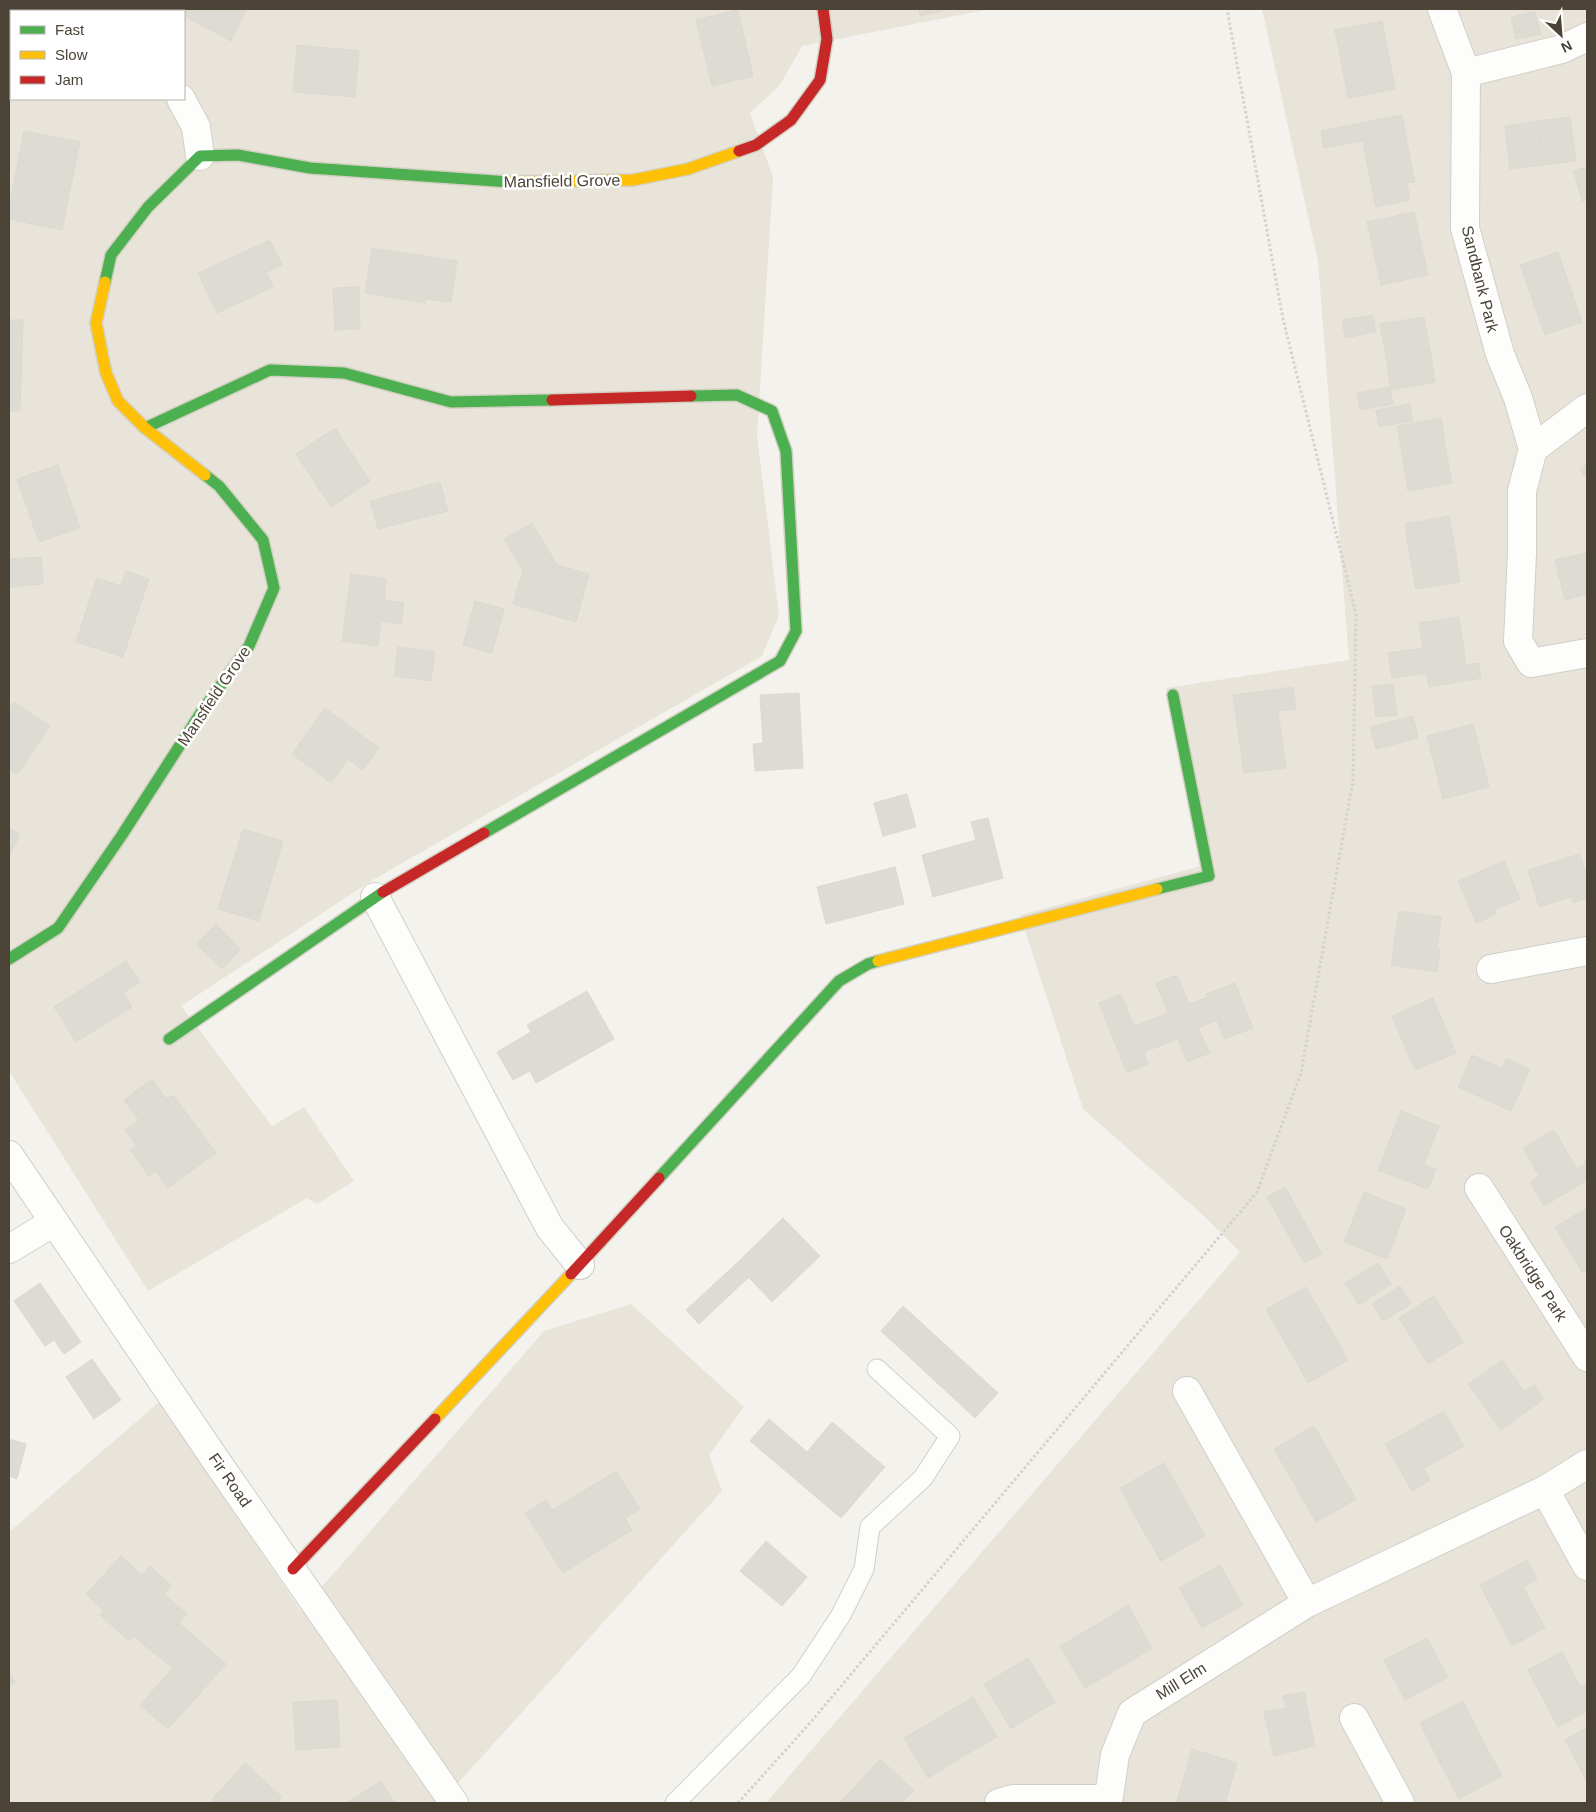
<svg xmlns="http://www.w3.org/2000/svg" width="1596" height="1812" viewBox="0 0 1596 1812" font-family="Helvetica,sans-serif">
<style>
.residential{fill:#e8e4d9;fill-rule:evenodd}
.building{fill:#dddbd4;stroke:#dcd9d1}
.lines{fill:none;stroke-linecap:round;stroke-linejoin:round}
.lane-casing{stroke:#d1cfc9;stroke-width:21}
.street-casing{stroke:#d1cfc9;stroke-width:30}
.fast-casing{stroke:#d3d0c2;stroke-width:14}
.slow-casing{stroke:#d3d0c2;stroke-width:14}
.jam-casing{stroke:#d3d0c2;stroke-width:14}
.path{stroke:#d3d2cb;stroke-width:3;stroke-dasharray:2.5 2.5;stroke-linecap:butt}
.lane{stroke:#fdfdfc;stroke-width:19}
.street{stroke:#fdfdfc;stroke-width:28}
.fast{stroke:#4caf50;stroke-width:11}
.slow{stroke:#ffc107;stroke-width:11}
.jam{stroke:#c62828;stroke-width:11}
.labels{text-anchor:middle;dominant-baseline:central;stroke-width:5;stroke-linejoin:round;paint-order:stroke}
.street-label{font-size:16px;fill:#4b4436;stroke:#fff}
</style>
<rect width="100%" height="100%" fill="#f3f2ec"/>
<path class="residential" d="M9,9H991L802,46L780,85L750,113L773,177L757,436L779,615L762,656L371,881L181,1006L272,1126L304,1107L354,1181L317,1204L307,1198L148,1291L9,1071ZM11,11H184V99H11Z
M1262,9H1587V1803H766L1240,1252L1203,1215L1083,1109L1020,915L1201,866L1166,688L1349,660L1318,261Z
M631,1304L744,1407L709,1455L722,1491L440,1803H9V1532L159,1402L301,1611L544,1331Z"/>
<path class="building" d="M177,9H247L231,41L184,16V11H175Z
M918,9H948L920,16Z
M738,10L753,76L712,86L696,20Z
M1535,11L1541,34L1516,39L1511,17Z
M1382,21L1395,89L1348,98L1335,30Z
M297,45L359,51L355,97L293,92Z
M1402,115L1408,148L1366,157L1363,141L1324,148L1321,131Z
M1570,117L1576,161L1543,165L1537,121Z
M1537,121L1543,165L1510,169L1505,126Z
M24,131L80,142L62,230L9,219V206Z
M1408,148L1415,182L1407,183L1410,200L1376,207L1366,157Z
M1587,167V200L1582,201L1574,171Z
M1414,212L1428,275L1381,285L1367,222Z
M270,240L282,265L266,272L273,287L217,313L198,273Z
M372,248L457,261L451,302L425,299V303L365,293Z
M1558,252L1582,322L1545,335L1520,265Z
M359,287L360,329L335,330L333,288Z
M1373,315L1376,332L1345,338L1342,320Z
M1424,317L1430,350L1386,357L1380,324Z
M9,320H23L20,411H9Z
M1430,350L1435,382L1391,390L1386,357Z
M1390,387L1393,404L1360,410L1357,393Z
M1410,404L1413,421L1379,427L1376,410Z
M1441,418L1446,451L1403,459L1397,426Z
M335,428L370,481L331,507L296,454Z
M1446,451L1452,483L1408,491L1403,459Z
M1587,464V479L1580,470Z
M58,465L80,528L39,542L17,479Z
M440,482L448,511L378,529L370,501Z
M1449,516L1455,549L1410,557L1405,524Z
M532,523L557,565L589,574L576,622L513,604L523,570L504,539Z
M1455,549L1460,582L1416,589L1410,557Z
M1585,553L1587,562V594L1565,600L1555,560Z
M41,557L43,584L9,587V559Z
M126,571L149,579L123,657L76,642L97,578L121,586Z
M351,574L386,579L384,600L404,603L401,624L381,621L378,646L342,641Z
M475,601L504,609L492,653L463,645Z
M1459,617L1466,665L1479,663L1481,678L1429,687L1426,673L1392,678L1388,653L1423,648L1419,623Z
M398,647L435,652L431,681L394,676Z
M1393,684L1397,715L1376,717L1372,686Z
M1293,687L1296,709L1278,711L1286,768L1244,773L1233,695Z
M799,693L803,768L755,771L753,744L763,743L760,695Z
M14,702L50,726L18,774L9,769V711Z
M325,708L379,748L363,770L348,759L331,783L292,754Z
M1413,716L1418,738L1376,749L1370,727Z
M1473,724L1489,787L1443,799L1427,736Z
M907,794L916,827L883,836L874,803Z
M988,818L1003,878L933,897L922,855L976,840L971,822Z
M9,828L20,834L9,857Z
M243,829L283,841L259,921L218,909Z
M1580,854L1587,876V898L1573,903L1571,897L1539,907L1528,870Z
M1504,861L1520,899L1494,909L1496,914L1476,923L1458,881Z
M895,867L904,904L826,924L817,887Z
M1399,911L1441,917L1437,949H1440L1437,972L1391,965Z
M216,924L241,949L222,969L196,944Z
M126,961L140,982L123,993L132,1007L76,1042L54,1007Z
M1177,975L1189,1004L1208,997L1206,994L1235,983L1253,1028L1224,1039L1217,1020L1198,1028L1210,1053L1187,1062L1178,1039L1144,1052L1148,1064L1127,1073L1099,1003L1121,994L1134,1026L1168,1013L1156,983Z
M587,991L614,1039L536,1083L530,1071L513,1080L497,1052L531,1032L527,1025Z
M1433,998L1456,1053L1415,1070L1392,1016Z
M1472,1055L1502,1068L1506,1058L1530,1069L1511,1111L1458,1087Z
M152,1079L167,1099L173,1095L216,1153L168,1188L155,1171L149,1176L130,1150L136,1145L125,1130L139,1120L124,1100Z
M1401,1111L1439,1126L1424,1165L1436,1169L1428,1189L1378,1170Z
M1554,1130L1577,1169L1584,1165L1587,1157V1180L1544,1206L1530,1182L1539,1176L1523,1148Z
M1285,1187L1322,1254L1304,1263L1267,1197Z
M1364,1192L1406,1209L1387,1259L1344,1242Z
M1587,1208V1269L1582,1272L1555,1227Z
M783,1218L820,1256L772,1302L736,1264Z
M1378,1263L1391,1284L1359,1305L1345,1283Z
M736,1264L749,1277L699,1324L686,1310Z
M40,1283L81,1342L64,1354L54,1340L45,1346L14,1301Z
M1400,1286L1411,1304L1383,1321L1372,1304Z
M1306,1287L1327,1323L1287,1346L1266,1309Z
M1434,1296L1463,1342L1428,1364L1399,1318Z
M903,1306L998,1393L975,1418L881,1331Z
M1327,1323L1348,1360L1308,1383L1287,1346Z
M92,1359L121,1400L94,1419L66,1377Z
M1502,1360L1524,1391L1534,1385L1544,1399L1501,1430L1468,1384Z
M1444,1411L1464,1446L1424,1468L1430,1480L1412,1491L1385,1444Z
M769,1419L859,1497L841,1518L750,1441Z
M832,1422L885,1467L859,1497L807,1452Z
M1314,1426L1335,1463L1295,1485L1274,1449Z
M9,1439L26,1444L17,1479L9,1476Z
M1164,1463L1185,1499L1140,1525L1120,1488Z
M1335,1463L1356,1499L1316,1522L1295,1485Z
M616,1471L640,1509L625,1518L632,1530L563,1573L525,1513L546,1500L553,1510Z
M1185,1499L1205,1536L1161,1561L1140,1525Z
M766,1541L807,1577L782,1606L740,1571Z
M121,1556L142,1575L150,1566L172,1586L164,1594L187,1614L179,1623L226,1664L168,1729L140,1705L173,1668L133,1636L129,1641L100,1615L104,1611L86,1594Z
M1527,1560L1537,1579L1523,1587L1545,1628L1512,1646L1480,1585Z
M1220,1565L1243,1605L1202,1628L1179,1588Z
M1128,1605L1152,1648L1119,1668L1094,1626Z
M1094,1626L1119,1668L1085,1688L1060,1646Z
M1427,1638L1448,1677L1405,1700L1384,1660Z
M1562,1652L1581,1688L1587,1684V1711L1558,1727L1528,1670Z
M1028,1658L1055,1702L1011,1729L984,1684Z
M9,1673L15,1682L9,1686Z
M1304,1692L1315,1746L1274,1756L1264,1712L1286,1708L1283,1696Z
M973,1697L997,1737L962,1757L938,1718Z
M337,1700L340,1747L296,1750L293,1702Z
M1463,1701L1482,1739L1439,1761L1420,1723Z
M938,1718L962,1757L928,1778L904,1738Z
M1587,1728V1782L1565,1740Z
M1482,1739L1502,1776L1459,1799L1439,1761Z
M1192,1749L1237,1763L1226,1801L1181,1788Z
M880,1759L914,1790L902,1803H869L853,1789Z
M245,1763L282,1797L277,1803H228L217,1794Z
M381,1781L395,1803H346Z
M1181,1788L1226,1801L1225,1803H1176Z
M853,1789L869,1803H839Z
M217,1794L228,1803H209Z"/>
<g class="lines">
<defs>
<path id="lane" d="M675,1803L801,1676L841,1615L864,1569L870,1527L923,1478L950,1436L877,1369"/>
<path id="street" d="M1442,9L1466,73
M9,36L11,37
M1587,37L1562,49L1466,73L1465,228L1500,354L1518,398L1533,449L1522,491V553L1518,641L1531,663L1587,653
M181,99L196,127L200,156
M1533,449L1587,408
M375,897L550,1228L580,1265
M1491,969L1587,951
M9,1155L217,1462L454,1803
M1479,1188L1587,1357
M9,1249L54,1222
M1187,1391L1307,1603
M1545,1490L1587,1566
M1354,1718L1400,1803
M999,1803L1013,1799H1108
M1108,1803L1115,1755L1132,1713L1307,1603L1545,1490L1587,1464"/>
<path id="fast" d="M105,282L111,255L148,207L200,156L238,155L310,168L510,182
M145,428L270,370L344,373L451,402L552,400
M484,833L780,661L796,631L786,451L772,411L737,395L691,396
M1157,889L1209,876L1173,695
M9,959L58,928L122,835L202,711L249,646L274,588L263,540L219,486L205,475
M169,1039L383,892
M659,1178L839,981L868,964L878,961"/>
<path id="slow" d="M510,182L633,180L688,169L739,151
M105,282L96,323L106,373L118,401L145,428L205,475
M878,961L1157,889
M435,1419L571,1274"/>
<path id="jam" d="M739,151L756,145L791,120L820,80L827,39L823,9
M552,400L691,396
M383,892L484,833
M571,1274L659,1178
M293,1569L435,1419"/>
</defs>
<use href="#lane" class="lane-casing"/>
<use href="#street" class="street-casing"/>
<use href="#fast" class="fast-casing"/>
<use href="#slow" class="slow-casing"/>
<use href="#jam" class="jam-casing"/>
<path class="path" d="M738,1803L810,1723L1257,1192L1301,1073L1353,780L1356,614L1283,319L1227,9"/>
<use href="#lane" class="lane"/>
<use href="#street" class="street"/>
<use href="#fast" class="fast"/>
<use href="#slow" class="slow"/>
<use href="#jam" class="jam"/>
</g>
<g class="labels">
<g class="street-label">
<text transform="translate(562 181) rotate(-1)">Mansfield Grove</text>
<text transform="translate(1480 279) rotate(76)">Sandbank Park</text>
<text transform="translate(214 696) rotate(-56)">Mansfield Grove</text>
<text transform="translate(1533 1273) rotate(57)">Oakbridge Park</text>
<text transform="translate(230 1480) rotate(55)">Fir Road</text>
<text transform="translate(1181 1681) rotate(-32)">Mill Elm</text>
</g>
</g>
<rect width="1596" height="1812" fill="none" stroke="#4b4436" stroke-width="20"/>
<rect x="10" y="10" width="175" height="90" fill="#ffffff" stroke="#b7b4af"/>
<rect x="20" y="26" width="25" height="8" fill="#4caf50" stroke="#b7b4af"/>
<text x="55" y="35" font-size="15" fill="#4b4436">Fast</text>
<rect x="20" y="51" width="25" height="8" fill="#ffc107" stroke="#b7b4af"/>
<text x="55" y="60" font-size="15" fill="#4b4436">Slow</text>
<rect x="20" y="76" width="25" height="8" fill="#c62828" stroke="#b7b4af"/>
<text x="55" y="85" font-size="15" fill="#4b4436">Jam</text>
<g transform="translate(1561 35) rotate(154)" stroke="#ffffff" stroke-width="4" paint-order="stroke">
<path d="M0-4L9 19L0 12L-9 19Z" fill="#4b4436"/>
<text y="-8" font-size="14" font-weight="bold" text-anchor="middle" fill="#4b4436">N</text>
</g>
</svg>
